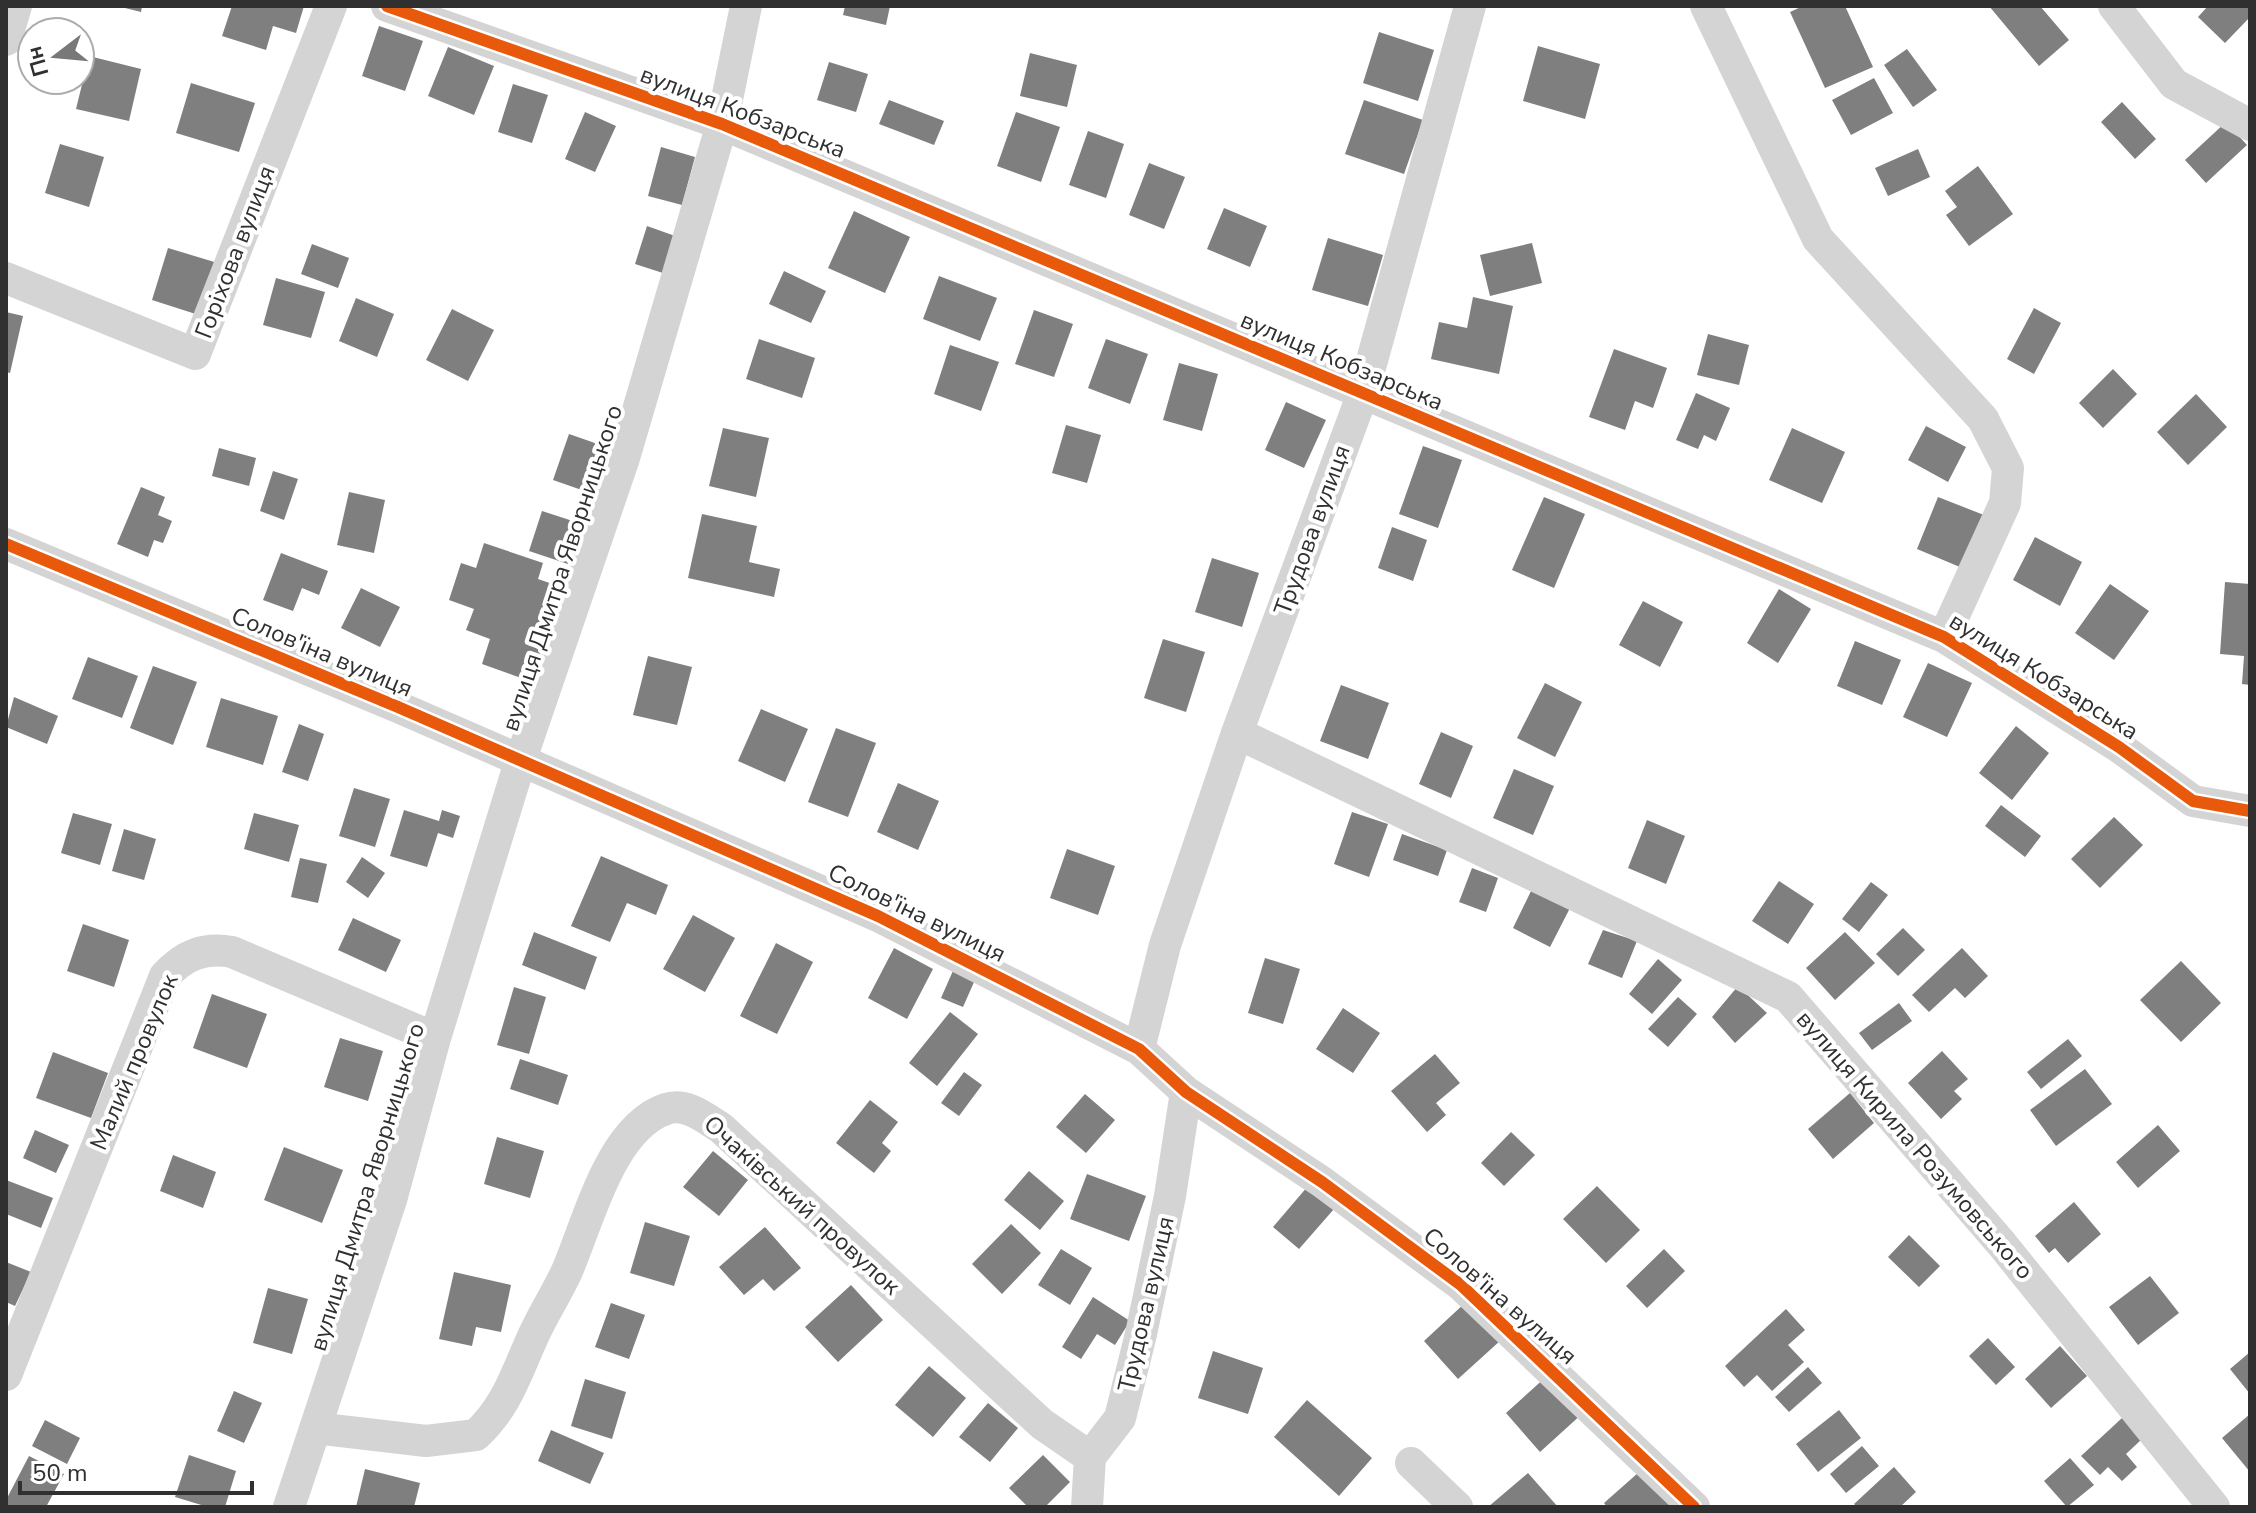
<svg xmlns="http://www.w3.org/2000/svg" width="2256" height="1513" viewBox="0 0 2256 1513" font-family="'Nunito Sans',sans-serif">
<style>
.building{fill:#7f7f7f}
.lines{fill:none;stroke-linecap:round;stroke-linejoin:round}
.street{stroke:#d4d4d4;stroke-width:32}
.cycleway-casing{stroke:#fff;stroke-width:17}
.cycleway{stroke:#e8590c;stroke-width:12}
.labels{text-anchor:middle;dominant-baseline:central;stroke-width:8;stroke-linejoin:round;paint-order:stroke}
.street-label{font-size:24px;fill:#303030;stroke:#fff}
</style>
<rect width="100%" height="100%" fill="#fff"/>
<path class="building" d="M117,6H142L141,12Z
M232,6H304L296,33L273,26L266,50L222,36Z
M845,6H890L886,25L843,15Z
M1803,6H1845L1873,67L1825,88L1790,12Z
M1989,6H2040L2069,40L2039,66Z
M2208,6H2250V17L2225,43L2198,17Z
M379,26L423,41L405,91L362,76Z
M1379,32L1434,50L1418,101L1363,83Z
M1538,46L1600,64L1585,119L1523,101Z
M448,47L494,66L474,115L428,96Z
M1907,49L1937,90L1913,107L1884,65Z
M1030,53L1077,65L1067,107L1020,96Z
M89,56L141,69L129,121L76,109Z
M829,62L868,74L856,112L817,100Z
M1874,78L1893,113L1851,135L1832,100Z
M191,83L255,103L239,152L176,133Z
M513,84L548,95L532,143L498,132Z
M889,100L944,121L934,145L879,124Z
M1364,100L1423,120L1404,174L1345,154Z
M2122,102L2156,139L2135,159L2101,122Z
M585,112L616,126L595,172L565,159Z
M1016,112L1060,127L1041,182L997,166Z
M2226,122L2247,145L2206,183L2185,160Z
M1088,131L1124,144L1106,198L1069,185Z
M60,144L104,157L89,207L45,193Z
M661,147L695,157L682,205L648,196Z
M1918,149L1930,177L1888,196L1875,168Z
M1149,163L1185,177L1164,229L1129,215Z
M1978,166L2013,214L1969,246L1946,215L1957,207L1945,191Z
M1224,208L1267,226L1250,267L1207,249Z
M854,211L910,237L885,293L828,268Z
M647,226L678,237L666,274L635,264Z
M1328,238L1383,255L1368,306L1312,290Z
M1532,243L1542,283L1490,296L1480,255Z
M312,244L349,258L338,288L301,274Z
M168,248L221,264L205,317L152,300Z
M784,271L826,291L811,323L769,304Z
M939,276L997,298L980,341L923,319Z
M276,278L325,292L311,338L263,325Z
M1473,297L1513,306L1499,374L1431,359L1439,322L1467,328Z
M356,298L394,314L377,357L339,341Z
M2034,308L2061,323L2034,374L2007,359Z
M452,309L494,330L468,381L426,360Z
M1034,310L1073,324L1054,377L1015,364Z
M6,312L23,316L10,373L6,372Z
M1708,334L1749,345L1739,385L1697,375Z
M759,339L815,358L802,398L746,379Z
M1106,339L1148,354L1130,404L1088,388Z
M950,345L999,362L981,411L934,394Z
M1614,349L1667,368L1653,408L1635,401L1625,430L1589,417Z
M1179,363L1218,374L1202,431L1163,420Z
M2113,369L2137,394L2103,428L2079,403Z
M1696,393L1730,408L1716,441L1704,435L1698,449L1676,440Z
M2196,394L2227,427L2188,465L2157,432Z
M1286,402L1326,420L1304,468L1265,450Z
M1066,425L1101,435L1087,483L1052,473Z
M1926,426L1966,447L1948,482L1908,460Z
M723,428L769,438L756,497L709,486Z
M1792,428L1845,452L1822,503L1769,480Z
M569,434L615,450L599,496L553,480Z
M1423,446L1462,460L1438,528L1399,514Z
M219,448L256,458L249,486L212,476Z
M273,471L298,479L284,520L260,511Z
M141,487L165,497L158,515L172,521L163,543L154,540L148,557L117,544Z
M349,492L385,500L374,553L337,545Z
M1544,497L1585,514L1554,588L1512,570Z
M1938,497L1989,517L1967,570L1917,549Z
M542,511L582,524L568,564L529,551Z
M702,514L757,526L749,562L780,569L774,597L688,578Z
M1392,527L1427,540L1413,581L1378,568Z
M2035,537L2082,562L2060,606L2013,580Z
M484,543L543,563L538,579L564,588L532,682L482,664L490,639L466,630L474,609L449,600L461,563L476,568Z
M281,553L328,571L319,595L302,588L293,611L263,600Z
M1212,558L1259,573L1242,627L1195,612Z
M2225,582L2250,584V685L2242,684L2244,656L2220,654Z
M2110,584L2149,611L2114,660L2075,633Z
M361,588L400,607L380,647L341,628Z
M1779,589L1811,609L1778,663L1747,643Z
M1643,601L1683,622L1660,667L1619,645Z
M1163,639L1205,652L1186,712L1144,698Z
M1855,641L1901,660L1882,705L1837,686Z
M648,656L692,667L677,725L633,715Z
M88,657L138,676L122,718L72,699Z
M1928,663L1972,683L1947,737L1903,717Z
M153,666L197,682L173,745L130,728Z
M1545,683L1582,702L1555,757L1517,738Z
M1341,685L1389,703L1368,759L1320,741Z
M14,697L58,716L47,744L6,727Z
M221,698L278,716L263,765L206,747Z
M761,709L808,729L785,782L738,761Z
M299,724L324,734L308,781L282,772Z
M2016,726L2049,753L2012,800L1979,773Z
M836,728L876,743L848,817L808,802Z
M1441,732L1473,746L1451,798L1419,784Z
M1514,769L1554,786L1533,835L1493,818Z
M898,783L939,801L918,850L877,832Z
M354,788L390,799L375,847L339,836Z
M2001,805L2041,836L2025,857L1985,826Z
M404,810L439,821L442,810L460,816L453,838L438,833L427,867L390,856Z
M1352,812L1388,824L1369,877L1334,864Z
M73,813L112,824L100,865L61,853Z
M254,813L299,825L289,862L244,849Z
M2114,817L2143,845L2100,888L2071,859Z
M1647,820L1685,836L1666,884L1628,868Z
M124,829L156,839L144,880L112,871Z
M1402,834L1447,850L1438,876L1393,860Z
M1067,849L1115,866L1098,915L1050,898Z
M601,856L668,885L656,915L627,903L610,942L571,926Z
M362,857L385,873L368,898L346,882Z
M300,858L327,864L318,903L291,897Z
M1472,868L1498,878L1486,912L1459,902Z
M1779,881L1814,904L1788,944L1752,921Z
M1871,882L1888,895L1859,932L1842,919Z
M1532,889L1570,908L1550,947L1513,928Z
M693,915L735,938L705,992L663,969Z
M353,918L401,940L386,972L338,950Z
M83,924L129,940L114,987L67,971Z
M1903,928L1925,950L1898,976L1876,954Z
M1603,930L1637,941L1622,978L1588,964Z
M534,932L597,957L585,990L522,965Z
M1845,932L1875,963L1835,1000L1806,968Z
M776,943L813,962L777,1034L740,1016Z
M894,948L933,969L907,1019L868,998Z
M1962,948L1988,976L1965,998L1955,988L1929,1012L1912,995Z
M1265,958L1300,969L1283,1024L1248,1013Z
M1658,959L1682,980L1652,1014L1629,994Z
M2181,961L2221,1003L2181,1042L2140,1000Z
M956,964L978,973L963,1007L941,998Z
M1738,986L1767,1013L1735,1043L1712,1017Z
M514,987L546,997L529,1054L497,1045Z
M212,994L267,1014L247,1068L193,1048Z
M1678,997L1697,1014L1668,1047L1648,1029Z
M1899,1003L1912,1021L1872,1050L1859,1033Z
M1343,1008L1380,1033L1353,1073L1316,1049Z
M950,1012L978,1034L937,1086L909,1063Z
M340,1038L383,1051L368,1101L324,1087Z
M2068,1039L2082,1056L2041,1089L2027,1072Z
M1942,1051L1968,1079L1954,1091L1962,1099L1941,1119L1908,1083Z
M53,1052L108,1073L91,1118L36,1098Z
M1435,1054L1460,1083L1436,1103L1446,1115L1427,1132L1391,1091Z
M520,1059L568,1075L558,1105L510,1089Z
M2085,1069L2112,1104L2056,1146L2030,1110Z
M964,1072L982,1085L959,1116L941,1103Z
M1850,1093L1874,1123L1833,1159L1808,1129Z
M1085,1094L1115,1120L1086,1153L1056,1127Z
M870,1100L898,1122L882,1143L891,1151L874,1173L836,1143Z
M2158,1125L2180,1151L2138,1188L2116,1162Z
M35,1130L69,1145L56,1173L23,1158Z
M1511,1132L1535,1155L1504,1186L1481,1163Z
M497,1137L544,1151L530,1198L484,1184Z
M284,1147L343,1170L322,1223L264,1200Z
M713,1151L748,1180L719,1216L683,1187Z
M173,1155L216,1172L203,1208L160,1191Z
M1029,1171L1064,1201L1040,1230L1004,1200Z
M1087,1174L1146,1196L1129,1241L1070,1219Z
M6,1180L53,1198L41,1228L6,1214Z
M1308,1186L1334,1209L1299,1249L1273,1227Z
M1597,1186L1640,1230L1606,1263L1563,1219Z
M2074,1202L2101,1234L2068,1263L2055,1248L2049,1253L2035,1236Z
M645,1222L690,1236L674,1286L630,1273Z
M1011,1224L1041,1253L1002,1294L972,1264Z
M765,1227L801,1268L774,1291L763,1279L744,1295L719,1267Z
M1909,1235L1940,1266L1919,1287L1888,1257Z
M1061,1249L1092,1268L1070,1305L1038,1285Z
M1664,1249L1685,1271L1647,1308L1626,1286Z
M6,1262L31,1272L15,1306L6,1302Z
M454,1272L511,1285L501,1332L476,1327L472,1346L439,1339Z
M2150,1276L2179,1313L2138,1345L2109,1307Z
M851,1285L883,1320L838,1362L805,1327Z
M268,1288L308,1299L292,1354L253,1343Z
M1093,1297L1130,1321L1115,1345L1097,1334L1081,1359L1062,1347Z
M1466,1302L1501,1340L1458,1379L1424,1341Z
M611,1303L645,1315L629,1359L595,1347Z
M1786,1309L1805,1330L1788,1345L1804,1362L1772,1391L1757,1375L1744,1387L1725,1366Z
M1988,1338L2015,1367L1996,1385L1969,1356Z
M2060,1346L2087,1376L2051,1408L2025,1379Z
M1213,1351L1263,1368L1248,1414L1198,1398Z
M2250,1352V1394L2230,1369Z
M929,1366L966,1398L933,1437L895,1405Z
M1808,1367L1822,1383L1789,1412L1775,1397Z
M1548,1375L1583,1413L1540,1452L1506,1413Z
M585,1379L626,1392L612,1439L571,1426Z
M234,1391L262,1403L244,1443L217,1431Z
M1307,1400L1372,1458L1339,1496L1274,1437Z
M988,1403L1018,1428L990,1462L959,1437Z
M1839,1410L1861,1438L1818,1472L1796,1444Z
M2250,1414V1472L2222,1438Z
M2122,1418L2142,1439L2126,1454L2137,1467L2122,1481L2108,1467L2100,1475L2081,1456Z
M45,1420L80,1438L67,1464L32,1446Z
M551,1430L604,1453L590,1484L538,1461Z
M1862,1446L1879,1466L1846,1493L1830,1474Z
M189,1455L236,1471L225,1507H208L175,1497Z
M1043,1455L1070,1482L1045,1507H1028L1009,1488Z
M29,1456L64,1474L46,1507H6V1500Z
M2070,1458L2094,1485L2067,1507L2044,1481Z
M1647,1465L1677,1507H1607L1604,1503Z
M1894,1467L1916,1492L1900,1507H1857L1854,1504Z
M365,1469L420,1483L414,1507H356Z
M1528,1473L1558,1507H1488Z"/>
<g class="lines">
<path class="street" d="M387,6L722,124L1944,637L2119,747L2193,801L2250,811
M1706,6L1818,239L1983,419L2008,468L2005,503L1944,637
M2114,6L2174,84L2250,125
M6,40L16,6
M6,278L195,354L331,6
M6,544L398,707L878,916L1139,1049L1186,1092L1322,1182L1461,1285L1694,1507
M1237,733L1788,997L2001,1243L2214,1507
M1139,1049L1165,945L1237,733L1363,393L1470,6
M6,1375L165,976C184,955 204,947 232,952L435,1038
M315,1428L426,1441L476,1435C506,1407 515,1377 531,1341C541,1317 556,1295 567,1271C588,1223 610,1128 666,1109C686,1102 705,1118 721,1128L1042,1424L1090,1457
M1411,1463L1457,1507
M289,1507L391,1200L435,1038L520,762L624,458L722,124L746,6
M1087,1507L1090,1457L1120,1418L1141,1334L1170,1196L1186,1092"/>
<defs>
<path id="cycleway" d="M387,6L722,124L1944,637L2119,747L2193,801L2250,811
M6,544L398,707L878,916L1139,1049L1186,1092L1322,1182L1461,1285L1694,1507"/>
</defs>
<use href="#cycleway" class="cycleway-casing"/>
<use href="#cycleway" class="cycleway"/>
</g>
<g class="labels">
<g class="street-label">
<text transform="translate(743 112) rotate(21)">вулиця Кобзарська</text>
<text transform="translate(235 252) rotate(-69)">Горіхова вулиця</text>
<text transform="translate(1342 361) rotate(23)">вулиця Кобзарська</text>
<text transform="translate(1312 530) rotate(-70)">Трудова вулиця</text>
<text transform="translate(562 568) rotate(-72)">вулиця Дмитра Яворницького</text>
<text transform="translate(322 652) rotate(23)">Солов'їна вулиця</text>
<text transform="translate(2044 676) rotate(32)">вулиця Кобзарська</text>
<text transform="translate(917 913) rotate(26)">Солов'їна вулиця</text>
<text transform="translate(134 1062) rotate(-67)">Малий провулок</text>
<text transform="translate(1915 1145) rotate(49)">вулиця Кирила Розумовського</text>
<text transform="translate(367 1187) rotate(-73)">вулиця Дмитра Яворницького</text>
<text transform="translate(802 1205) rotate(42)">Очаківський провулок</text>
<text transform="translate(1500 1296) rotate(41)">Солов'їна вулиця</text>
<text transform="translate(1146 1304) rotate(-77)">Трудова вулиця</text>
</g>
</g>
<rect width="2256" height="1513" fill="none" stroke="#303030" stroke-width="16"/>
<g transform="translate(56 56) rotate(254)"><circle r="38" fill="#ffffff" stroke="#acacac" stroke-width="2"/>
<path d="M0-6L14 30L0 20L-14 30Z" fill="#787878"/>
<text y="-12" font-size="22" font-weight="bold" text-anchor="middle" fill="#303030">Пн</text>
</g>
<path d="M20 1481v12h232v-12" fill="none" stroke="#303030" stroke-width="4"/>
<text x="32" y="1481" font-size="24" fill="#303030" stroke="#ffffff" stroke-width="6" paint-order="stroke">50 m</text>
</svg>
